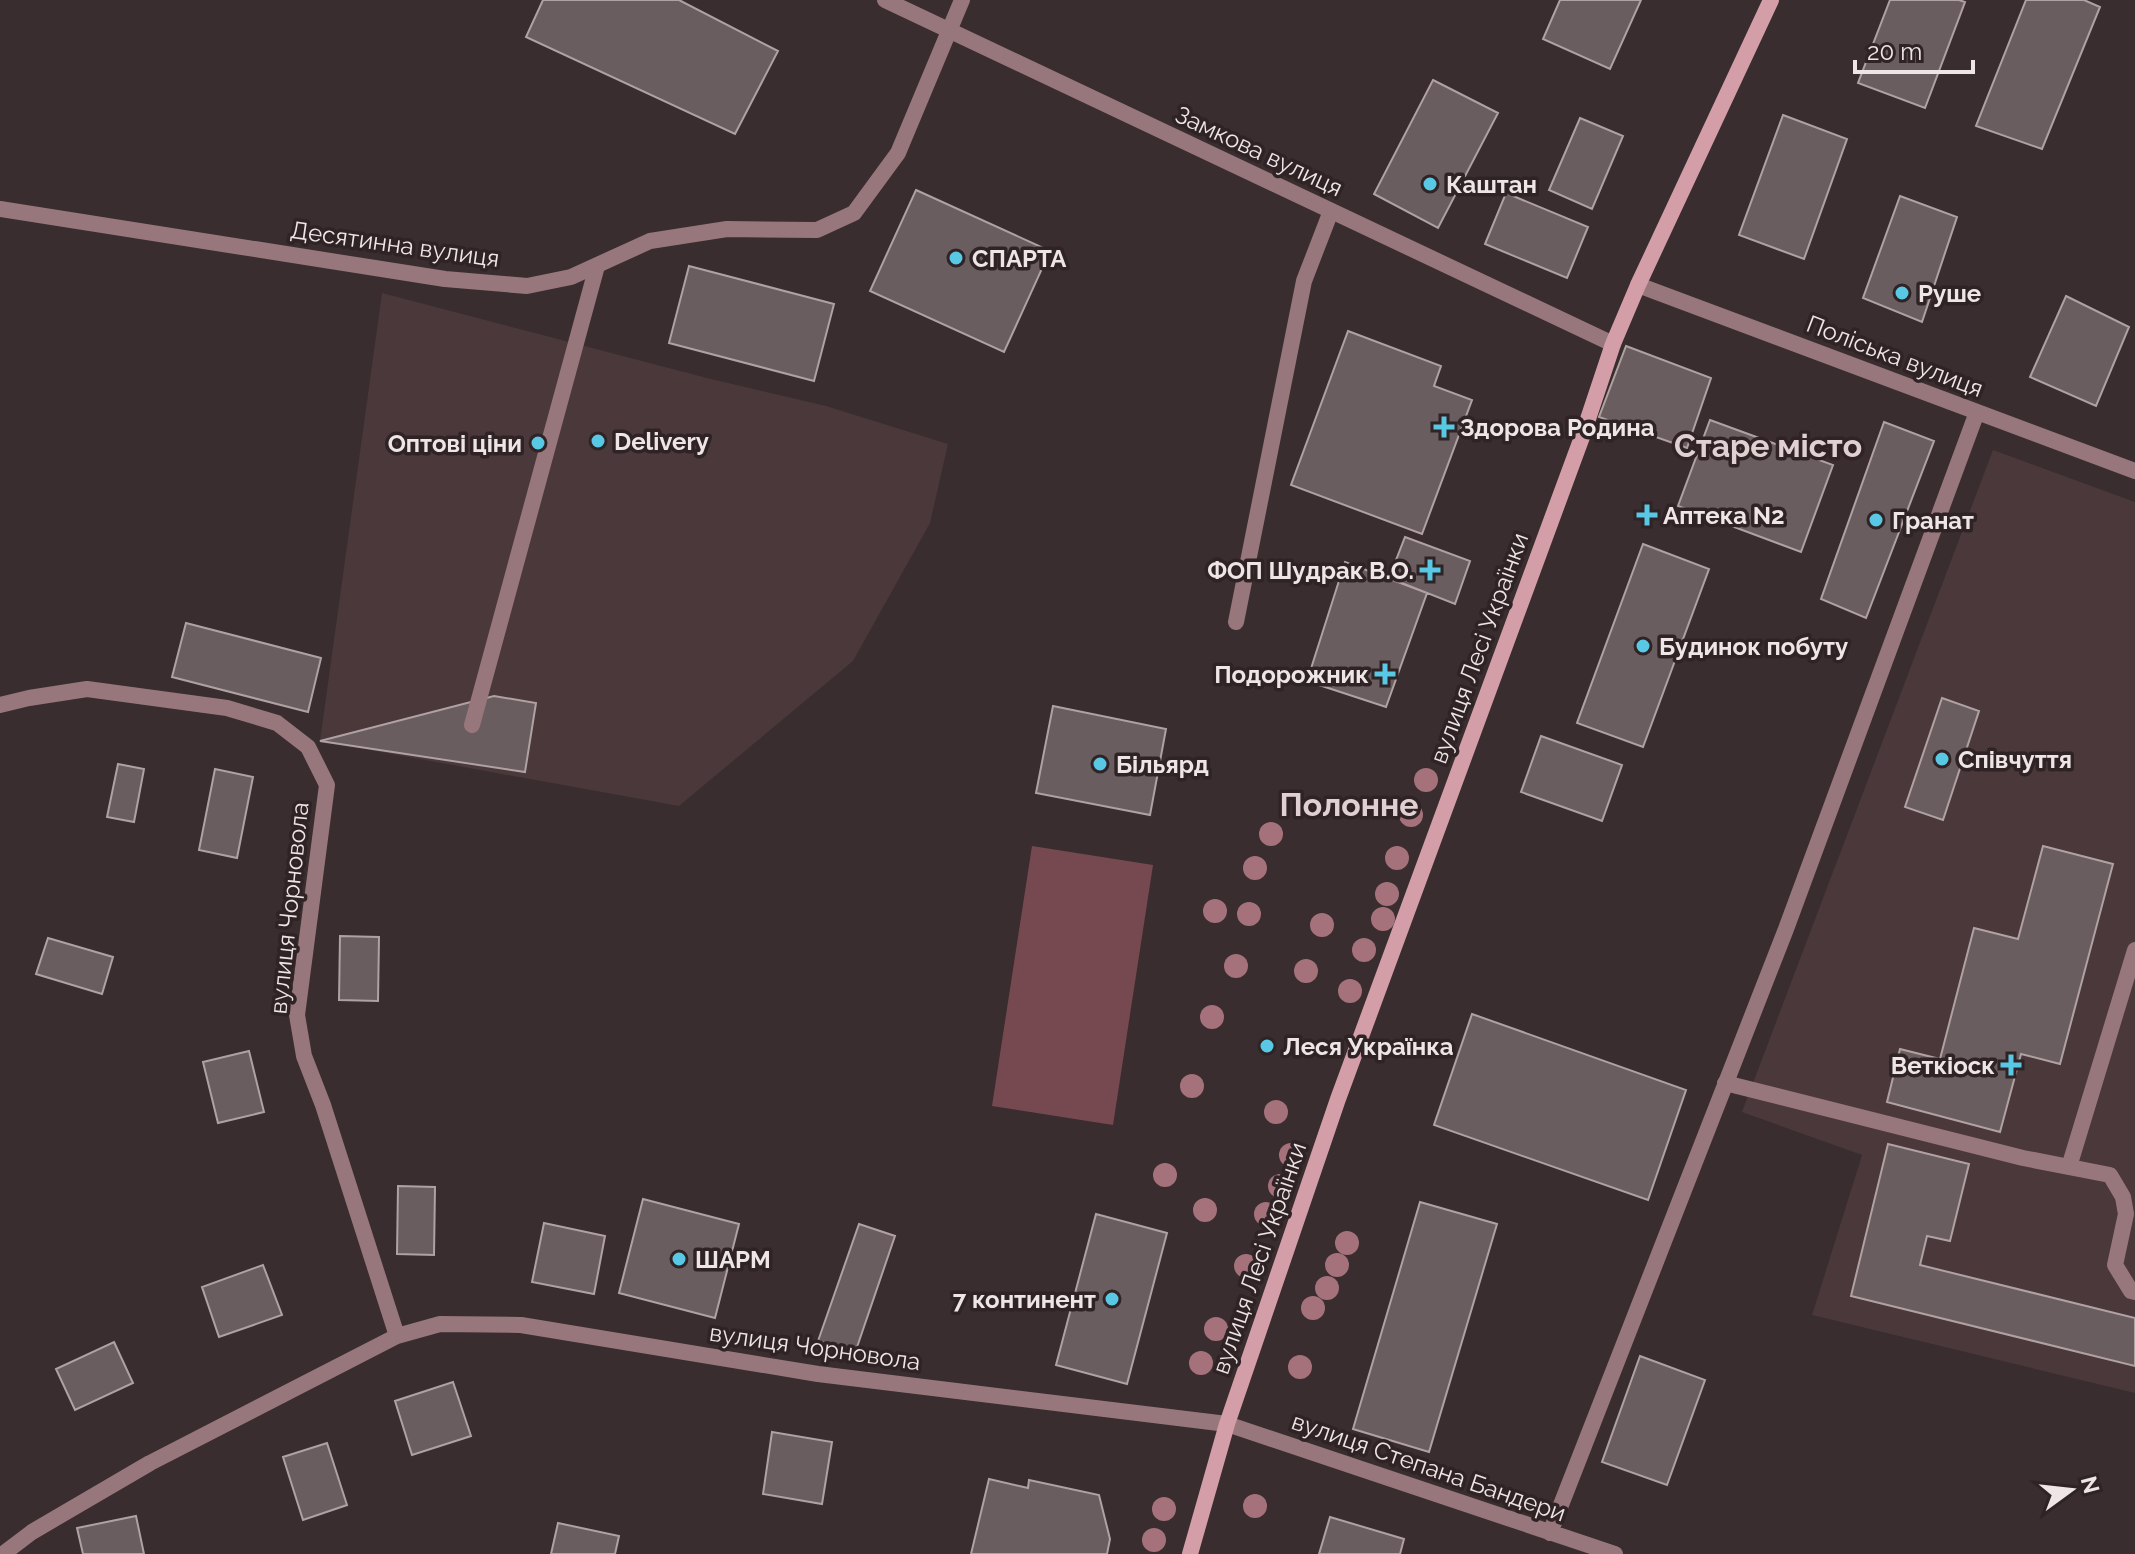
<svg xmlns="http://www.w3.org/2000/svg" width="2135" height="1554" viewBox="0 0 2135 1554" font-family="Raleway,sans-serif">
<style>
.built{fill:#4a383b}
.green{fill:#764951}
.building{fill:#6a5d5f;stroke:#b0a1a3;stroke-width:2}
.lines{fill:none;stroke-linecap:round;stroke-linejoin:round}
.service{stroke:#98777c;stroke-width:16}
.minor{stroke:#98777c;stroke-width:16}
.tertiary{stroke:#98777c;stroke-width:16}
.secondary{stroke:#d39ea7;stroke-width:16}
.tree{fill:#a5727b}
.poi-dot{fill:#59c8e5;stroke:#2f2325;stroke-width:3}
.labels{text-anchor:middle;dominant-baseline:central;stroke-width:7;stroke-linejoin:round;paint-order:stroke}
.street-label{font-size:24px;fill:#ede5e6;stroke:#2f2325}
.poi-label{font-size:24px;font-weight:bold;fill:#ede5e6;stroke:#2f2325;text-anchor:start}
.district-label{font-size:32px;font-weight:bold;fill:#e0d0d2;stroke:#2f2325}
</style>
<rect width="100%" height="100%" fill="#392d2f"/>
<path class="built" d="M382,293L707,378L826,406L948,444L930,523L853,661L679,806L320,741Z
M1993,450L2135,502V1393L1812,1315L1862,1155L1742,1112Z"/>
<path class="green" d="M1032,846L1153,865L1113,1125L992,1106Z"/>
<path class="building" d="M543,0H679L778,51L735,134L526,37Z
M1560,0H1641L1610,69L1543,39Z
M1890,0H1959L1965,2L1925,108L1858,83Z
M2026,0H2084L2100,7L2042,149L1976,126Z
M1433,80L1498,113L1438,228L1374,194Z
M1783,115L1847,139L1804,259L1739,235Z
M1580,118L1623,136L1592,209L1549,190Z
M916,190L1050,251L1004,352L870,291Z
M1506,193L1588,227L1567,278L1485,244Z
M1900,196L1957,217L1922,322L1863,298Z
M689,266L834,304L814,381L669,343Z
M2066,296L2129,327L2096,406L2030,377Z
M1348,331L1441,366L1434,386L1472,400L1422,534L1291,485Z
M1626,346L1711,378L1687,448L1599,417Z
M1710,420L1833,465L1801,552L1678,506Z
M1884,422L1934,441L1866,618L1821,599Z
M1405,537L1470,561L1455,604L1389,578Z
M1643,544L1709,569L1643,747L1577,723Z
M1345,562L1427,593L1386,707L1307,681Z
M186,623L321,658L308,712L172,677Z
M494,696L536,703L525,772L320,741Z
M1942,698L1979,711L1943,820L1905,807Z
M1053,706L1166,729L1150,815L1036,793Z
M1541,736L1622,765L1602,821L1521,792Z
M118,764L144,769L134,822L107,817Z
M215,769L253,777L237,858L199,850Z
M2043,846L2113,864L2060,1064L2021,1054L2000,1132L1887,1102L1900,1049L1940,1059L1974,928L2018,939Z
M340,936L379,937L378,1001L339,1000Z
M48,938L113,957L102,994L36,974Z
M1472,1014L1686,1090L1648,1200L1434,1125Z
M249,1051L264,1112L218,1123L203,1062Z
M1888,1144L1969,1164L1950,1241L1927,1236L1920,1265L2135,1318V1366L1851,1296Z
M398,1186L435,1187L434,1255L397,1254Z
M643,1199L739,1224L715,1318L619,1293Z
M1420,1202L1497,1224L1429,1452L1353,1429Z
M1096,1214L1167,1233L1127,1384L1056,1365Z
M544,1223L605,1236L594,1294L532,1282Z
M859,1224L895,1236L855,1353L818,1341Z
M263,1265L282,1315L219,1337L202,1287Z
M114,1342L133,1383L75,1410L56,1369Z
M1640,1356L1705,1380L1667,1485L1602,1462Z
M453,1382L471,1436L412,1455L395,1401Z
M772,1432L832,1442L822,1504L763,1494Z
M327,1443L347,1505L303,1520L283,1457Z
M989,1479L1028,1488L1029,1480L1099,1495L1110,1539L1107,1554H971Z
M136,1516L144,1554H83L77,1528Z
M1330,1517L1404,1539L1400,1554H1319Z
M558,1523L619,1536L615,1554H551Z"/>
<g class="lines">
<path class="service" d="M1236,622L1304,281L1331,211
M472,725L597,266
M1725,1083L2023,1158L2110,1175L2123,1197L2126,1214L2115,1265L2131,1291L2135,1292
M2069,1167L2135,950"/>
<path class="minor" d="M0,209L445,279L527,286L571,277L650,241L727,229L817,230L854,213L898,153L962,0
M1638,285L2135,471
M0,705L29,698L87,689L227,708L277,723L308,747L327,785L297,1015L304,1056L323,1105L397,1336
M1550,1533L1786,929L1977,412
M3,1554L32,1532L150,1463L397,1336L440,1324L521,1325L818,1374L1227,1424L1615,1554"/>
<path class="tertiary" d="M885,0L1613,344"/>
<path class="secondary" d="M1190,1554L1227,1424L1338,1099L1582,437L1613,344L1638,285L1771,0"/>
</g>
<g class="tree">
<circle cx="1426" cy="780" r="12"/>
<circle cx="1411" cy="815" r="12"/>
<circle cx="1271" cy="834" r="12"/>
<circle cx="1397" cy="858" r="12"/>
<circle cx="1255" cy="868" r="12"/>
<circle cx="1387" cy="894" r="12"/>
<circle cx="1215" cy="911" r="12"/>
<circle cx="1249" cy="914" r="12"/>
<circle cx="1383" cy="919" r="12"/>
<circle cx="1322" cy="925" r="12"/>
<circle cx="1364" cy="950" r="12"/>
<circle cx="1236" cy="966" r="12"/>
<circle cx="1306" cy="971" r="12"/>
<circle cx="1350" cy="991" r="12"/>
<circle cx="1212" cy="1017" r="12"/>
<circle cx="1192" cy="1086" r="12"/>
<circle cx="1276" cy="1112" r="12"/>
<circle cx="1291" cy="1155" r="12"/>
<circle cx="1165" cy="1175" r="12"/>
<circle cx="1280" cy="1186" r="12"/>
<circle cx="1205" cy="1210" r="12"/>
<circle cx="1266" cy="1214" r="12"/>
<circle cx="1347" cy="1243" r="12"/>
<circle cx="1337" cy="1265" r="12"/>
<circle cx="1246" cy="1266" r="12"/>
<circle cx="1327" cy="1288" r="12"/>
<circle cx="1313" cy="1308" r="12"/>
<circle cx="1216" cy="1329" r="12"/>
<circle cx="1201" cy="1363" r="12"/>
<circle cx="1300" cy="1367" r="12"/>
<circle cx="1255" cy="1506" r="12"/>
<circle cx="1164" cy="1509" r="12"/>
<circle cx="1154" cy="1540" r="12"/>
</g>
<g class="poi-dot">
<circle cx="1430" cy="184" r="8"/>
<circle cx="956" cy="258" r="8"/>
<circle cx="1902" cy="293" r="8"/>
<path d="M1440 415h8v8h8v8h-8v8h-8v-8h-8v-8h8z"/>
<circle cx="598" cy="441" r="8"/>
<circle cx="538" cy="443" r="8"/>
<path d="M1643 503h8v8h8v8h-8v8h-8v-8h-8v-8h8z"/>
<circle cx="1876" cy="520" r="8"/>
<path d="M1426 558h8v8h8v8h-8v8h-8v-8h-8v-8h8z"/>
<circle cx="1643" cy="646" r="8"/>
<path d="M1381 662h8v8h8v8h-8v8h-8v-8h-8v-8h8z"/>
<circle cx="1942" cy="759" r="8"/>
<circle cx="1100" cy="764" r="8"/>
<circle cx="1267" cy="1046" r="8"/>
<path d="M2007 1053h8v8h8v8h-8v8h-8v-8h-8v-8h8z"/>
<circle cx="679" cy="1259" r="8"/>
<circle cx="1112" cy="1299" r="8"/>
</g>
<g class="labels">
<g class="street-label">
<text transform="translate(1259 151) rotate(25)">Замкова вулиця</text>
<text transform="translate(395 244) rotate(8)">Десятинна вулиця</text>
<text transform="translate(1895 356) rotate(21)">Поліська вулиця</text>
<text transform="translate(1479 648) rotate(-70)">вулиця Лесі Українки</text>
<text transform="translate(289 908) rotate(-84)">вулиця Чорновола</text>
<text transform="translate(1259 1258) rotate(-71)">вулиця Лесі Українки</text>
<text transform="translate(815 1347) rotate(8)">вулиця Чорновола</text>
<text transform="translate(1429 1467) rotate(19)">вулиця Степана Бандери</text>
</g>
<g class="poi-label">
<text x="1446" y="184">Каштан</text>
<text x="972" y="258">СПАРТА</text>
<text x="1918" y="293">Руше</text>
<text x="1460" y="427">Здорова Родина</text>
<text x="614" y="441">Delivery</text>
<text x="522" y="443" text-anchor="end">Оптові ціни</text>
<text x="1663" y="515">Аптека N2</text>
<text x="1892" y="520">Гранат</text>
<text x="1414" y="570" text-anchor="end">ФОП Шудрак В.О.</text>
<text x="1659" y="646">Будинок побуту</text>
<text x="1369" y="674" text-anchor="end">Подорожник</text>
<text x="1958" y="759">Співчуття</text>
<text x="1116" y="764">Більярд</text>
<text x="1283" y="1046">Леся Українка</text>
<text x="1995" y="1065" text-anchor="end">Веткіоск</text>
<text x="695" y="1259">ШАРМ</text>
<text x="1096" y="1299" text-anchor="end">7 континент</text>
</g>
<g class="district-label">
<text x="1768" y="445">Старе місто</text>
<text x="1349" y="804">Полонне</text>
</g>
</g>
<g transform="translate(2071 1490) rotate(75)" stroke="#2f2325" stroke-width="6" paint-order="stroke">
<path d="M0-6L14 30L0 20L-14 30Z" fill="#ede5e6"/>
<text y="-12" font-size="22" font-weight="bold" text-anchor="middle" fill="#ede5e6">N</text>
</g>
<path d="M1855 60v12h118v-12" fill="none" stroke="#ede5e6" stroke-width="4"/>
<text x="1867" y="60" font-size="24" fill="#ede5e6" stroke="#2f2325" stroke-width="6" paint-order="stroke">20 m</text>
</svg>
